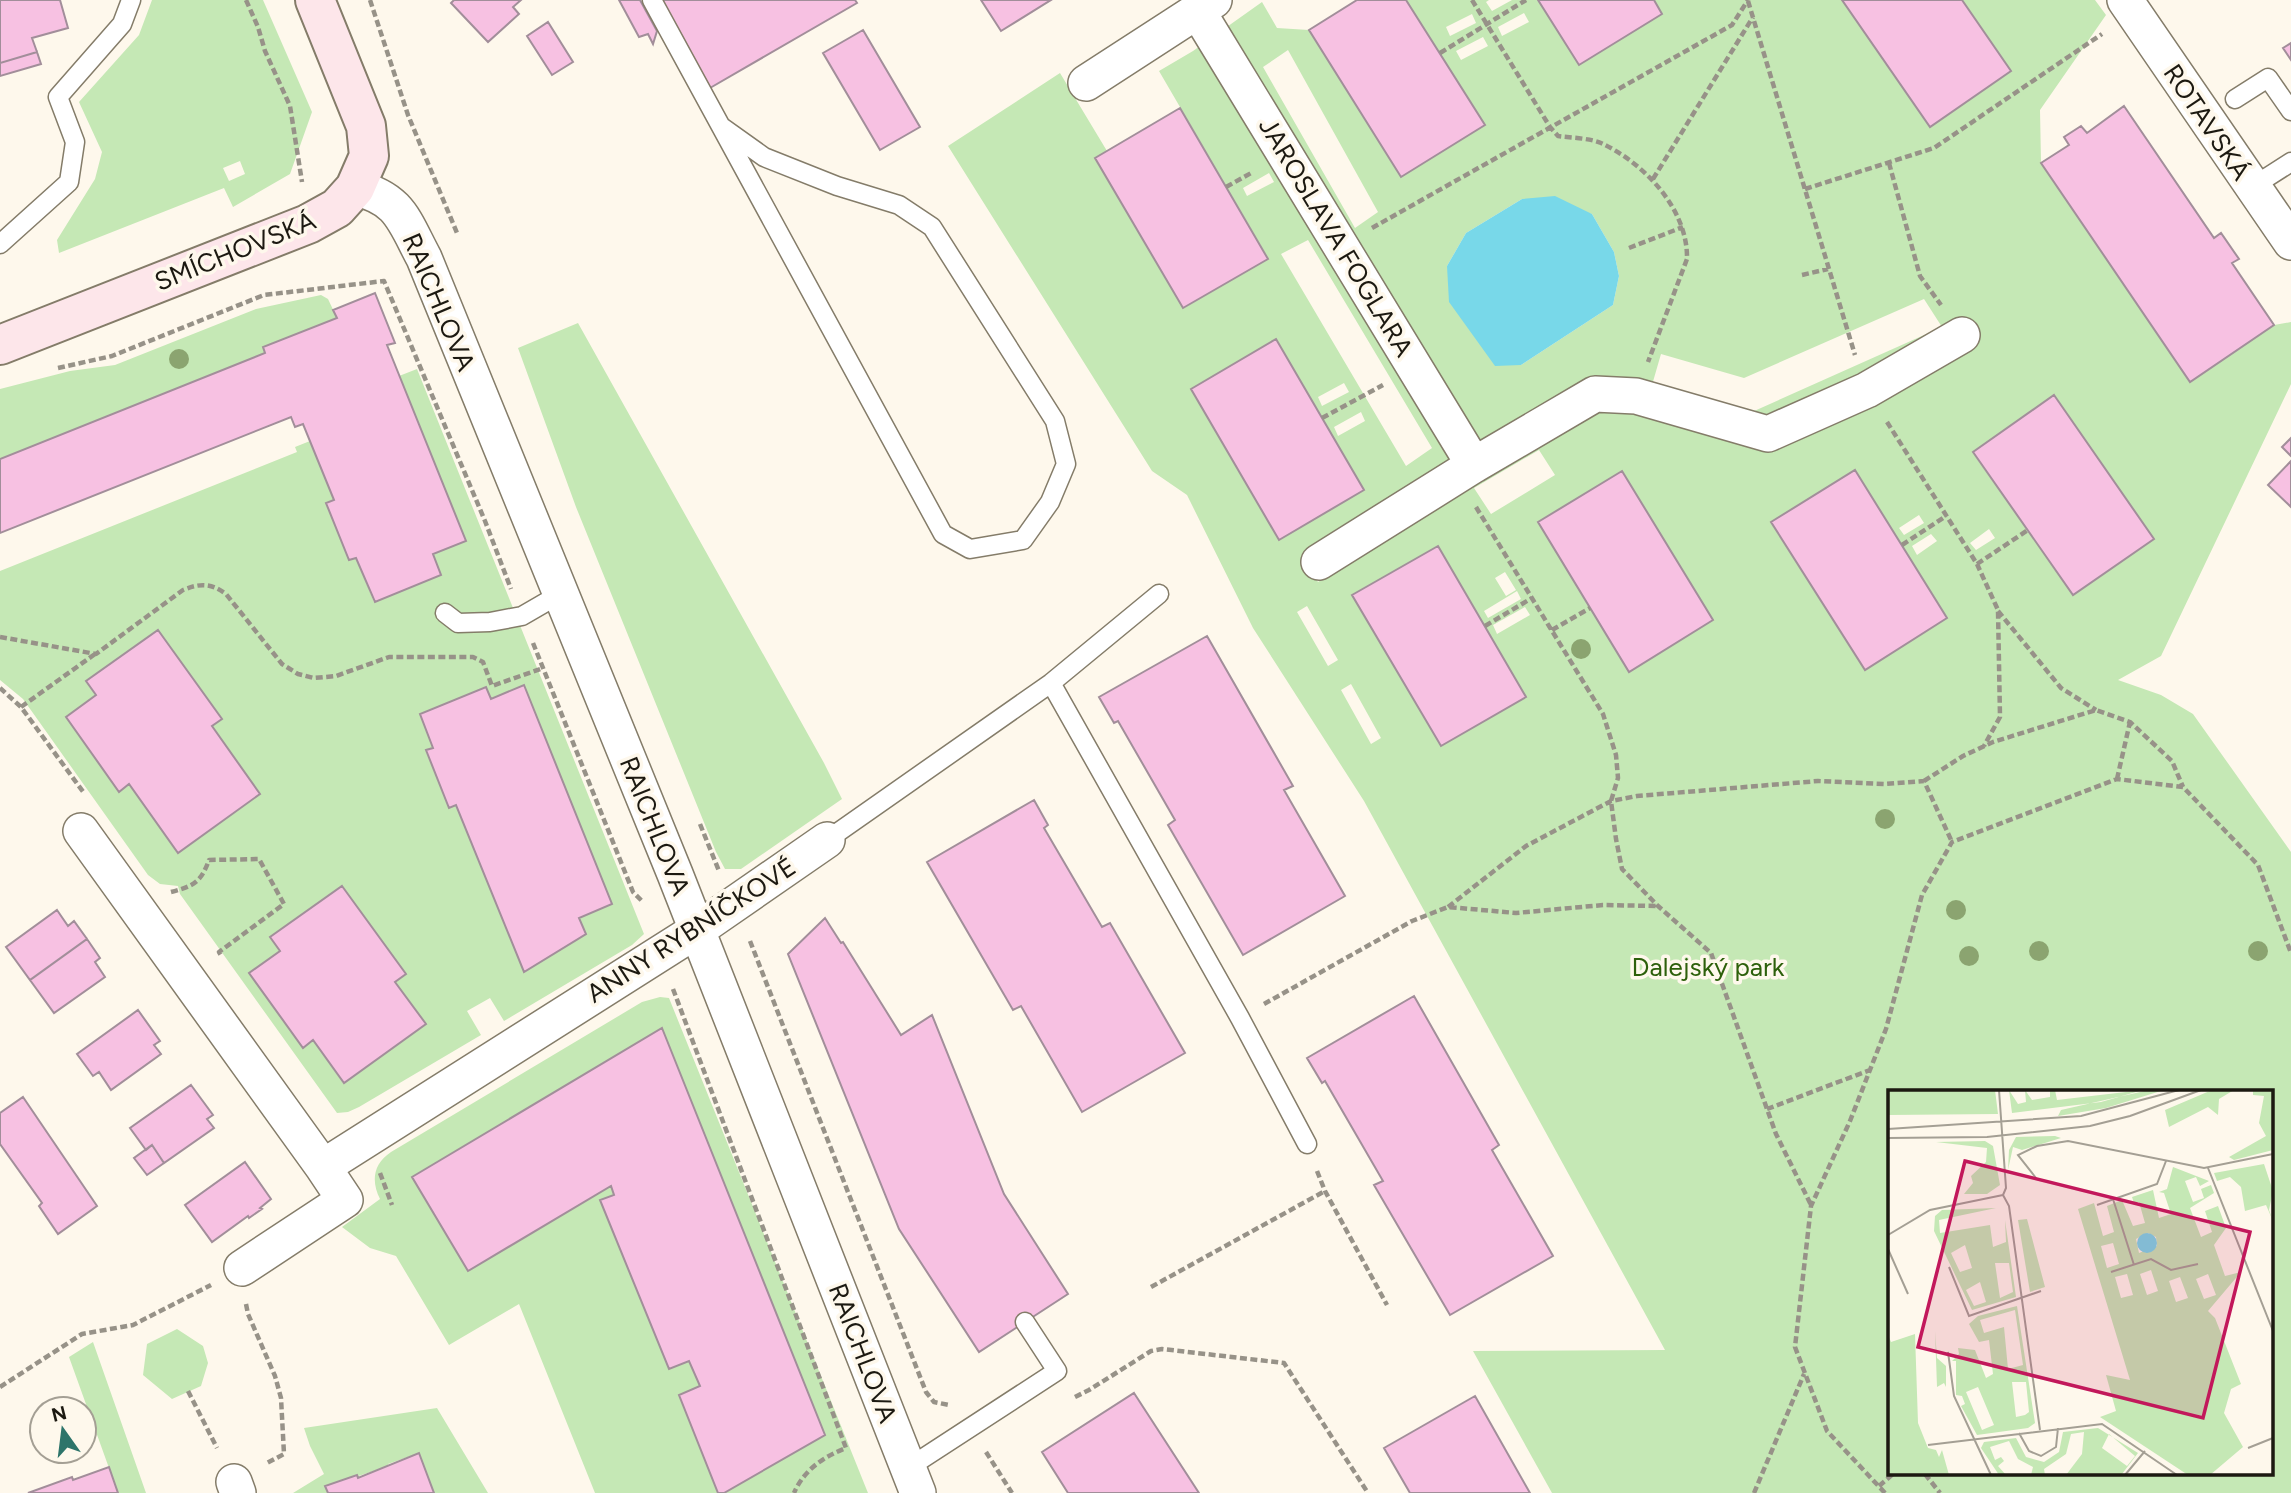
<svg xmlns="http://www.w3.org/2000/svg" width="2291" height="1493" viewBox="0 0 2291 1493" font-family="Figtree,sans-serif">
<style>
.green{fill:#c5e8b5;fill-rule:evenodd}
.water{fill:#78d8e9}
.building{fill:#f7c1e2;stroke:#a28e9a;stroke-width:2}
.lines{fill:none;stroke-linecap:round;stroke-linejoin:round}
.lane-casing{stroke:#847c69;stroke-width:21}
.street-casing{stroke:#847c69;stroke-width:38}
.secondary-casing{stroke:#847c69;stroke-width:42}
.path{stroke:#979288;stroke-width:4.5;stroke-dasharray:7 3.5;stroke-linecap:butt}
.lane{stroke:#fff;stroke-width:18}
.street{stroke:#fff;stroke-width:35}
.secondary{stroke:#fde6ea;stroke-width:38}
.tree{fill:#8ba470}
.labels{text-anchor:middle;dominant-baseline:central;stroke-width:7;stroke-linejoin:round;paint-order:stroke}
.street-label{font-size:26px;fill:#1c1911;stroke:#fef8ec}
.park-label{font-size:26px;fill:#2d600b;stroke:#fef8ec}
.inset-road{fill:none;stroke:#a49f94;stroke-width:2}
.view{fill:#c2185b;fill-opacity:0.15;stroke:#c2185b;stroke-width:3.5}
.inset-edge{fill:none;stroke:#1c1911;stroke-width:3.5}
</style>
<rect width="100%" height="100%" fill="#fef8ec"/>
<path class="green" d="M152,0H263L312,112L290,174L233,207L224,188L59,253L57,240L95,179L102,152L79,102L139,35ZM240,161L245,174L229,181L223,168Z
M1406,0H1489L1486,2L1492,11L1512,0H1538L1579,65L1662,14L1654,0H1842L1930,127L2011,71L1962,0H2095L2106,15L2040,110L2041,163L2190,382L2274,325L2291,322V384L2161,656L2118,680L2161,695L2193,714L2291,852V1493H1552L1473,1351L1665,1350L1364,801L1253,628L1187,495L1152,471L948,146L1060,73L1107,151L1095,159L1184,308L1268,258L1159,71L1193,51L1262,2L1277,28L1309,30L1401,177L1485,125ZM1524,13L1529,22L1502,36L1498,27ZM1472,14L1476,23L1450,36L1446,27ZM1483,37L1488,46L1461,60L1456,51ZM1288,50L1378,212L1355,228L1263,67ZM1269,173L1274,182L1247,196L1243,188ZM1522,199L1592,214L1614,252L1619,276L1613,305L1521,365L1447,266L1466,233ZM1308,240L1432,448L1406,466L1281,254ZM1924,299L1942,327L1743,416L1652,385L1661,354L1744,378ZM1276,339L1364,490L1279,539L1191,389ZM1344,383L1349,392L1322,406L1318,397ZM2054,396L2153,539L2073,595L1973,453ZM1361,412L1365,421L1338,436L1334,427ZM1539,450L1555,475L1491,514L1474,488ZM1854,470L1947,617L1865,670L1771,523ZM1622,471L1713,620L1629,671L1538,522ZM1919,515L1924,523L1904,535L1899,528ZM1989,529L1995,538L1976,550L1970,543ZM1931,534L1937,541L1917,555L1912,546ZM1438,546L1525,697L1441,746L1353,596ZM1316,547L1332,573L1318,582L1302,556ZM1505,572L1516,590L1506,596L1495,578ZM1517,591L1521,599L1488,618L1484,611ZM1307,606L1338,660L1328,666L1297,612ZM1525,607L1530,615L1497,634L1493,625ZM1351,684L1381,738L1371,744L1341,690ZM1890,1092H2272V1474H1890Z
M321,295L328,299L337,318L264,347L265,353L0,459V389L70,371L115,365L256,309Z
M578,323L824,763L842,799L741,869H725L716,852L576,507L518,348Z
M417,369L644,934L632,945L504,1021L490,998L467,1011L481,1035L359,1107L348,1112L337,1113L180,894L178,886L160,884L148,875L23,699L0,680V571L297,452L295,447L310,441L334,500L327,503L349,560L356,558L374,602L441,575L433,554L466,541L399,376ZM158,630L221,718L212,726L260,794L178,853L129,784L119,791L66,717L96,695L86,681ZM523,686L579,918L585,935L524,972L456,805L449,808L426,751L433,748L420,714L486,687L491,699ZM342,886L405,974L395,982L426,1024L343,1083L313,1040L303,1047L249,973L280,951L270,937Z
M660,997L669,998L868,1493H724L825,1434L662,1029L412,1177L468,1271L611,1186L614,1195L601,1201L669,1369L689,1361L700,1386L679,1395L718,1493H595L519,1304L449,1345L396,1256L370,1248L342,1227L380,1199C371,1181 373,1164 391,1152L642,1002Z
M177,1329L203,1346L208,1363L201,1386L172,1399L143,1375L147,1344Z
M93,1342L146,1493H118L69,1357Z
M437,1408L488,1493H434L419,1453L388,1464L389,1466L325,1487L328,1493H293L324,1474L310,1446L304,1428Z"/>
<path class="water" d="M1555,196L1592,214L1614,252L1619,276L1613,305L1521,365L1495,366L1449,302L1447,266L1466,233L1522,199Z"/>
<path class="building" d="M0,0H60L68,28L32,38L37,52L0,63Z
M454,0H521L513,7L519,14L488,42L451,3Z
M619,0H640L657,31L653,44L648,34L639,37Z
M660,0H855L857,3L710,88Z
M981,0H1051L1001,31Z
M1357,0H1406L1485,125L1401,177L1309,30Z
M1538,0H1654L1662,14L1579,65Z
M1842,0H1962L2011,71L1930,127Z
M548,22L573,62L552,75L527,36Z
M863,30L920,127L880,150L823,53Z
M2291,43V60L2283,48Z
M37,52L41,64L0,76V63Z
M2124,106L2214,238L2221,233L2239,259L2232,263L2274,325L2190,382L2041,163L2069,145L2064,137L2081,126L2087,133Z
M1180,108L1268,259L1183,308L1095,158Z
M375,293L395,343L387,345L466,541L433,554L441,575L375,602L356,558L349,560L326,503L334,500L303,424L295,427L291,417L0,533V459L265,353L263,347L337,318L333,310Z
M1276,339L1364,490L1279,540L1191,389Z
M2054,395L2154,539L2073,595L1973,452Z
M2291,438V456L2282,447Z
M2291,461V507L2268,485Z
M1855,470L1947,618L1865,670L1771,522Z
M1622,471L1713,620L1629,672L1538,522Z
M1438,546L1526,697L1441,746L1352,595Z
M158,630L222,719L212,726L260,794L178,853L129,784L119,792L66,717L96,695L86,681Z
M1207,636L1293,786L1284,790L1345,896L1243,955L1168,825L1175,820L1118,721L1114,723L1099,697Z
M524,685L612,904L579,918L586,934L524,972L456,805L449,808L426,750L433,748L420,714L486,687L491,699Z
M1034,800L1048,825L1044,828L1102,927L1110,923L1185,1053L1082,1112L1021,1006L1013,1010L927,862Z
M342,886L406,974L395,982L426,1024L344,1083L313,1040L303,1048L249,973L280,951L270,937Z
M57,910L68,926L74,921L87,939L30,980L6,947Z
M825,918L841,943L843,942L901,1035L932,1015L1004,1194L1068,1294L979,1352L899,1229L788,954Z
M87,939L100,958L95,962L105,977L54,1013L30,980Z
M1414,996L1499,1145L1492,1150L1553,1256L1450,1315L1374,1185L1383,1181L1325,1081L1322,1083L1307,1058Z
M138,1010L160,1041L154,1045L161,1054L111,1090L99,1072L93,1076L77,1054Z
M662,1028L825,1435L724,1493H718L679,1395L700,1386L689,1361L669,1369L600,1200L614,1195L611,1186L468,1271L412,1177Z
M191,1085L213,1115L207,1119L214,1128L164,1163L152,1145L146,1150L130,1128Z
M23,1097L97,1206L58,1234L39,1206L42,1203L0,1144V1113Z
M152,1145L164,1163L147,1175L134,1158Z
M245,1162L271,1199L260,1208L262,1209L249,1218L248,1216L212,1242L185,1205Z
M1134,1393L1199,1493H1068L1042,1452Z
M1475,1396L1530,1493H1410L1384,1448Z
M419,1453L434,1493H328L325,1486L357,1475L358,1478Z
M109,1467L118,1493H28L72,1477L73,1480Z"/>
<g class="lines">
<defs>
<path id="lane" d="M652,0L943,534L970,549L1023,540L1050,502L1066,464L1055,421L932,227L899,205L837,186L764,157L722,127
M2235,99L2268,78L2291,111
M2252,187L2291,162
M0,244L69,182L75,142L58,97L122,24L131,0
M445,613L458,623L490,622L522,616L560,594
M1051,683L1240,1018L1307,1144
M827,840L1051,683L1159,594
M908,1468L1057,1371L1025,1322"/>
<path id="street" d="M2125,0L2291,242
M1197,10L1474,465
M1086,83L1214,0
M355,188C400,198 404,221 424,258L675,874L918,1493
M1319,562L1474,465L1595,394L1636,396L1768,434L1867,390L1962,335
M81,831L323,1167L697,930L827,840
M242,1268L345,1200L323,1167
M234,1482L238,1493"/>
<path id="secondary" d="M0,345L308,224L337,208L355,188L369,156L366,126L315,0"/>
</defs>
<use href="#lane" class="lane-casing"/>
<use href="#street" class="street-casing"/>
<use href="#secondary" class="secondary-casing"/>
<path class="path" d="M246,0L258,27L265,51L290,106L302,182
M370,0L408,115L457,233
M1472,0L1550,127L1558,136C1572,138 1589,138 1601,143C1644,163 1688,209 1687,259L1648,362
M1748,1L1855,355
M1440,53L1526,0
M1889,163L1920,276L1941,305
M1653,179L1753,17
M1226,187L1253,172
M1805,189L1934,148L2102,34
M1372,228L1732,25L1748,0
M1629,248L1683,227
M1802,275L1828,269
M58,368L112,356L264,295L384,281L485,521L511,589
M1322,418L1383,385
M1887,422L1977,564L1998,610L2000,717L1984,746
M1476,507L1603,714L1616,755L1618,778L1611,801L1616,839L1622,869L1658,906L1711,953L1776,1134L1811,1205
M1902,545L1946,516
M1977,564L2028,530
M1998,611L2061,688L2096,710
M1485,626L1532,598
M1552,630L1590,608
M0,637L96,654L183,590C200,583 211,583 226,594L282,664L298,674L314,678L336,676L389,657H473L483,662L492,686L543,668
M533,643L633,892L642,901
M0,688L21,707L84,793
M21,707L95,654
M2117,779L2130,722
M1924,781L1963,756L1993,742L2096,710L2130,722L2172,761L2183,787
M700,824L719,871
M171,892C194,886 201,882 209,860L259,859L284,904L219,952L222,957
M1448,907L1526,846L1611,801L1637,796L1818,781L1884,784L1924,781L1952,842
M750,941L926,1392L934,1402L949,1405
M673,989L846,1448C823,1457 804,1470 794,1493
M1264,1004L1412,921L1448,907L1516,913L1603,905L1657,906
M1767,1109L1870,1070
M1317,1171L1325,1191L1387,1305
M380,1173L392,1205
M1151,1287L1325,1191
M246,1304L248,1314L275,1376L281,1398L284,1454L267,1463
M0,1387L82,1334L133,1325L211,1285
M188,1391L217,1448
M1075,1397L1089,1390L1151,1351L1162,1349L1284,1363L1368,1493
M986,1452L1012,1493
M1925,1474L1940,1493
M1879,1486L1893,1474
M1754,1493L1804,1374
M1885,1493L1827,1431L1795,1347L1811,1206L1850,1121L1886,1029L1922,895L1952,842L2117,779L2183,787L2258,865L2291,953"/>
<use href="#lane" class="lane"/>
<use href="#street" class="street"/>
<use href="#secondary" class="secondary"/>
</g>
<g class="tree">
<circle cx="179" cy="359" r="10"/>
<circle cx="1581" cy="649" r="10"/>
<circle cx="1885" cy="819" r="10"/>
<circle cx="1956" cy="910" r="10"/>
<circle cx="2039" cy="951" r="10"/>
<circle cx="2258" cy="951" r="10"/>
<circle cx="1969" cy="956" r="10"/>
</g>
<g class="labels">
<g class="street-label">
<text transform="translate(2207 122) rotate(56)">ROTAVSKÁ</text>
<text transform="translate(1336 237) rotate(59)">JAROSLAVA FOGLARA</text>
<text transform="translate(235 251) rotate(-22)">SMÍCHOVSKÁ</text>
<text transform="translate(439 302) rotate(67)">RAICHLOVA</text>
<text transform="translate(655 826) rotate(68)">RAICHLOVA</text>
<text transform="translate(691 930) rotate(-33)">ANNY RYBNÍČKOVÉ</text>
<text transform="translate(863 1353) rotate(69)">RAICHLOVA</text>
</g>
<g class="park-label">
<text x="1708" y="967">Dalejský park</text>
</g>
</g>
<g transform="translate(1888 1090)">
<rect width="385" height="385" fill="#fef8ec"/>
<path d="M0,0H107L110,24L0,25ZM121,0L130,14L138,12L137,0L144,10L162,7V0H167L169,10L255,0L213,12L124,23ZM261,0H276L218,18L170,26L173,20ZM324,0H346L331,9L330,25L320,17L281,37L277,20ZM365,0H385V60L346,70L341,67L378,46L371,33L376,6L365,5ZM128,47L167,46L173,48L134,60L125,57L120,80L121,60ZM97,51L105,56L112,95L99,104H76L85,93L83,86L98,72L99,58L48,52ZM376,74L385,101L381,120L385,131L378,115L357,121L353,97L342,87L329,91L326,83ZM285,77L321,91L312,96L308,87L297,91L305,112L316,108L313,99L323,95L326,103L302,118L313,147L324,142L317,121L330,116L338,138L326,155L337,186L353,182L320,221L327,228L353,294L343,299L336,323L355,357L322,385H300L212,327L228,321L218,285L242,290L190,119L206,113L215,146L226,142L219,116L234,110L245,136L257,133L251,112L246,113L244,107L265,100L271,128L283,124L276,103L271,102L279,99ZM260,143L268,147L269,156L251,163L248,149ZM225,153L231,174L219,178L213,156ZM263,180L270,201L259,205L252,184ZM239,184L245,205L233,208L227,187ZM320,184L328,205L316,209L308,189ZM292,187L300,208L288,212L281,191ZM108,118L51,130L52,143L102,135L105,157L118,152L117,130L128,207L84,220L46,141L47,126L54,120ZM77,155L84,178L72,182L63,163ZM107,173H121L125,202L112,208ZM92,192L98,212L86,216L78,200ZM139,129L157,197L142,202L130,130ZM129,216L147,333L140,338L89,345L73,316L77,314L74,306L68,305V271H64L71,264L70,258L87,260L98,288L105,284L101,250L91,252L81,234L90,226ZM127,220L135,275L120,279L116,237L96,243L92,230ZM124,292H138L141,322L137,325L128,327ZM90,297L106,335L94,340L78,302ZM47,241L49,268L58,276V297L56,293L49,297ZM27,244L30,333L40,358L48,360L51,367L54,360L61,385H0V245L3,252ZM210,338L250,363L234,384L178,385L194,364L196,342L183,344L178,364L156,379L157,385H143L145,377L130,369L121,351L102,357L107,370L113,367L116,371L110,376L118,385H111L93,358L96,352L128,348L138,367L156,372L171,362L175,342ZM221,344L247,366L239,376L214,358Z" fill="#c5e8b5" fill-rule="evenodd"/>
<path d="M249 153a10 10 0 1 1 20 0a10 10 0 1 1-20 0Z" fill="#78d8e9"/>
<path class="inset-road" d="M111,0L118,98L115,105M0,39L193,26L291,0M0,48L99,47L202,36L242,26L313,0M320,78L385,241M148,88L130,65L149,56L180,51L316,78L385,64M115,105L121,116L152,340M225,109L246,175M209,115L269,94L278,71M0,145L42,120L115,105M0,159L20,204M61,177L81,226L153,201M223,182L263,169L283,180L310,174M60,262L66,306L103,385M131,343L141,361L153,366L168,357L170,338M40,355L214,334L289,385M360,358L385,348M237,385L257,361"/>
<path class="view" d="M77,71L362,142L315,328L30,257Z"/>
<rect width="385" height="385" class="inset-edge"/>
</g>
<g transform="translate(63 1430) rotate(346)"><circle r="33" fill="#fef8ec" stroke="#a49f94" stroke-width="2"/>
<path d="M0-5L12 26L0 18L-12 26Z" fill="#2d746a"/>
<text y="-10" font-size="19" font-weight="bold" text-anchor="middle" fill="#1c1911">N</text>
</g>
</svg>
